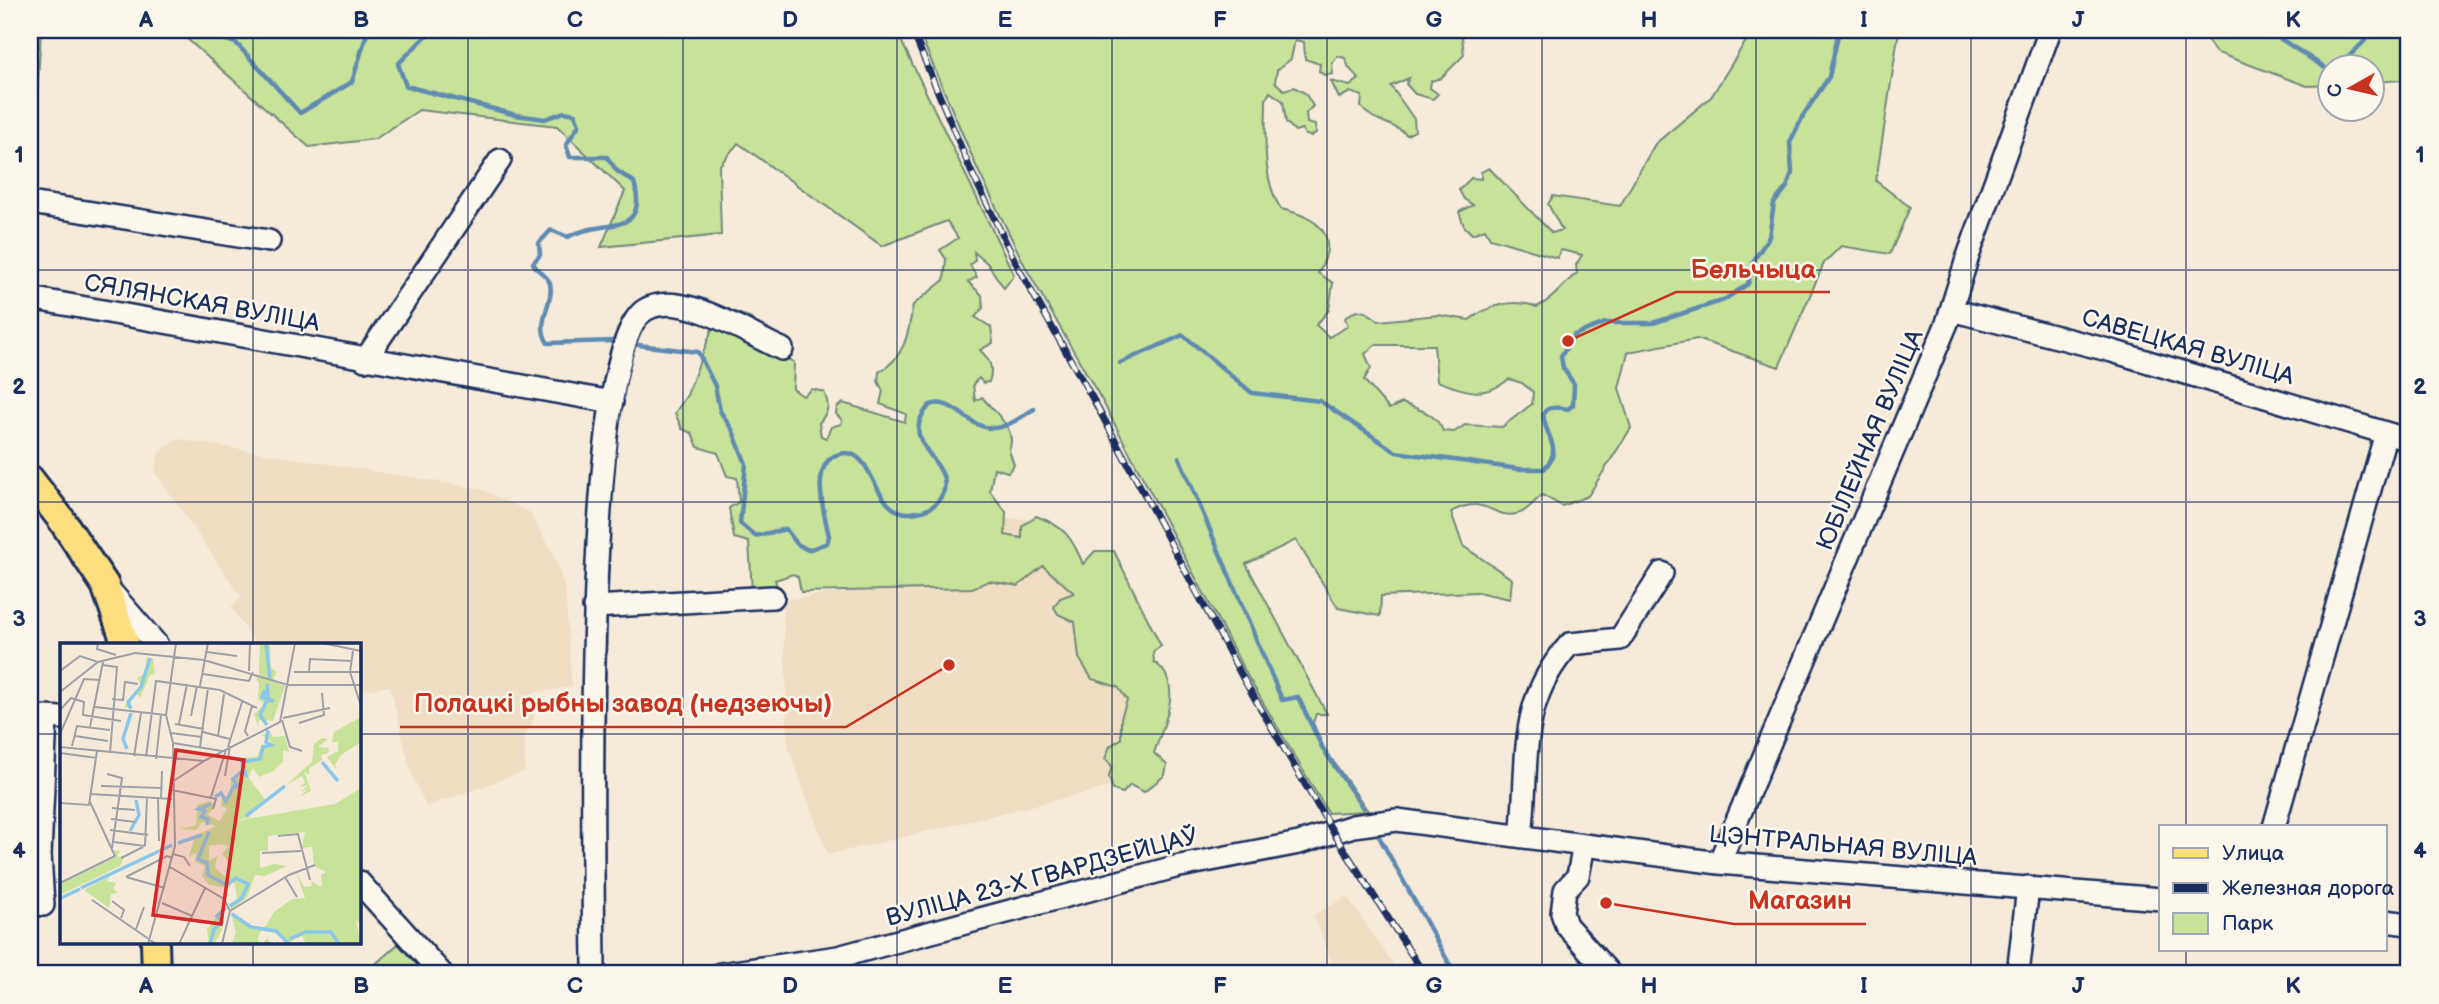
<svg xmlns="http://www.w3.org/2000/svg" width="2439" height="1004" viewBox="0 0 2439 1004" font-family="'Balsamiq Sans',sans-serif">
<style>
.built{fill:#efddc4}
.green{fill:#c8e299;stroke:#72887c;stroke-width:2;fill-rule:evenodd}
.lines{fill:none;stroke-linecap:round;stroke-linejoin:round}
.stream{stroke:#5e8ab2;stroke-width:4.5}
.minor-casing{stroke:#1b2f5e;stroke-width:26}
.major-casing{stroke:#1b2f5e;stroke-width:32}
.minor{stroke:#fbf7ec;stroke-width:21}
.major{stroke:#fddf80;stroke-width:26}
.rail-casing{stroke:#1b2f5e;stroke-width:7}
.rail{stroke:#fbf7ec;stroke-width:4.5;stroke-dasharray:13;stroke-linecap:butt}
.grid{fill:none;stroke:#1b2f5e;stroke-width:2;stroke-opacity:0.55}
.labels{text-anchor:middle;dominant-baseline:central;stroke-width:5;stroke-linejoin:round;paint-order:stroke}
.street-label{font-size:24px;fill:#1b2f5e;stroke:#fbf7ec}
.inset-river{fill:none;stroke:#8ac7ea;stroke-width:3.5}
.inset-road{fill:none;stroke:#9ea0a8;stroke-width:2}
.view{fill:#d62828;fill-opacity:0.15;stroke:#d62828;stroke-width:3.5}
.inset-edge{fill:none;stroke:#1b2f5e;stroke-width:3.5}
.leader{fill:none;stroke:#c8321e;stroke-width:2.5}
.callout-dot{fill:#c8321e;stroke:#fbf7ec;stroke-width:2.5}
.callout-label{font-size:26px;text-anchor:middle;font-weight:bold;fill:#c8321e;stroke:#fbf7ec;stroke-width:5;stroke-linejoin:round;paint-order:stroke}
.neatline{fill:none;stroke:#1b2f5e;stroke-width:2.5}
.grid-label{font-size:23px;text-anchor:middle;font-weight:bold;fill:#1b2f5e}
</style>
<rect width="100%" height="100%" fill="#f6ebda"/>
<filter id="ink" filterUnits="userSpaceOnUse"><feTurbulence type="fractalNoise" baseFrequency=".0143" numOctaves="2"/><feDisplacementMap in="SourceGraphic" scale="14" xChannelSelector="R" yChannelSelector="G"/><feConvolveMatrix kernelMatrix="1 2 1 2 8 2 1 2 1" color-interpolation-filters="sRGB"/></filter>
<g filter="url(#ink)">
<path class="built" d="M177,439L481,489L529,512L554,555L565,589L572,687L531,693L534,718L525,736V771L426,807L411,772L390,686L359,691V645H256L231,607L242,598L155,472L159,453Z
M1013,518L1047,522L1144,730L1114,786L828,855L788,747L783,600L995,572L986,521Z
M1347,896L1400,974H1336L1314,915Z"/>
<path class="green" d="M30,30H41L36,111L30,113Z
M177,30H896L1014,275L1004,288L987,263L974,252L975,260L970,265L977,277L968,282L982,295L983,308L975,317L991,327L993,343L980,350C990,360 994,368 989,382L983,383L979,378L973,384L975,401L982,397C995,413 1018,429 1009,450L1014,465L1008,472L994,468L990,491L1006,512L1005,535L1022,538V526L1036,516C1064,526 1072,537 1083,564L1095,551H1114L1161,646L1153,652L1154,662C1185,683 1164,724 1154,753L1167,765L1165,775L1144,792L1130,785L1123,793L1113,790L1109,777L1112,766L1105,759L1110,746L1121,739V718L1127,700L1118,687L1092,679L1079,658L1075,622L1058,614L1054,607L1060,598L1074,593L1043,566L1018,586L989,581L972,588L801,592L798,577L793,574L775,580L778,589L752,592L749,542L734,538L729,508L739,502L737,478L727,476L718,453L698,447L692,433L682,429L675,413L687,395L720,308L750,317L773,352L794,362L793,389L803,396L812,389L824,392C830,406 829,411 819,423L821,436L826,438L831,427L841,424L842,420L836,414L837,407L843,403L905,422L906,414L880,404L883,391L878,381L879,372C905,358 909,332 913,305L944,280L946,259L940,250L958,238L947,221L882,246L738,143L719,166L721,235L601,247L625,191L557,126L419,110L375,139L309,147Z
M918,30H1470L1462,37L1464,55L1441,78L1431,81L1430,88L1438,94L1433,99L1415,94L1406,84L1409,78L1391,86L1414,119L1415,131L1407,135C1393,122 1372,122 1361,107L1362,96L1350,92L1339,98L1331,81L1350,86L1359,79L1349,68L1345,58L1338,56L1332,63L1333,74L1324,75L1319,71L1320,64L1305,59L1304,42L1295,40L1291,59L1277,70L1275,82L1284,90L1294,87L1305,93L1313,106L1306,113L1307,123L1315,125L1316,133L1311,136L1305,135L1302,129L1295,131L1286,122L1283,101L1270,92L1266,99C1266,135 1261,179 1281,209C1318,217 1341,235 1318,273L1333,283L1329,310L1316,325L1329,337L1348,326L1345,318C1358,306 1367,311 1379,321L1438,315L1469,320C1489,305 1514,298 1537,307C1554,299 1562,285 1577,273L1576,265L1582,255L1561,250L1557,258L1490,238L1485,229L1472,234L1464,226L1459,212L1473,205L1464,199L1459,190L1471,178L1481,179V172L1489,168L1552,233L1562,230L1548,204L1553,196L1620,206L1655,144L1711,97L1749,36L1740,30H1899L1876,181L1910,207L1890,254L1841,246L1824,263L1779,367L1697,339L1628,352L1619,388L1631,428L1588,496L1562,506L1542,495C1536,500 1527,511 1520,513C1493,522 1487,492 1451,512L1463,546L1512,579L1510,599L1477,592L1381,596L1380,616L1338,608L1296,540L1246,564L1327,714H1316L1313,723L1324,748L1368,811L1328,813L1248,677L1104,404L1026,268L977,168ZM1375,345H1434L1437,381C1464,391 1484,400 1509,379L1522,383L1533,392L1532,404L1502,427L1465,425L1454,432L1443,431C1436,413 1420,410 1402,403L1389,409L1364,380L1371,368L1365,354Z
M2201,30H2409V84L2403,80L2373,82L2372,66H2330V85L2307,86L2215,52Z
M398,944L426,974H369V970Z"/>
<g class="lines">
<path class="stream" d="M76,30L113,34L116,30
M195,30L236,43L300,113L352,82L368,30
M432,30L398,64L406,86L516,115L545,119L564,112L575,114L579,125L566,145L570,157H607L617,171L634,182C650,239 600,218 568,237L551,230L539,243L540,255L533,263C537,272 548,275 550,284C555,301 534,323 548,343L614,341
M2267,30L2330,71
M2339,66L2376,30
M638,345L698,352L715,386L720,411L733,431L746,464L740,523L755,536L786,529L797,544L808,550L827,543L829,536C825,516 810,469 834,456C840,453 848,452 854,455C877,467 877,521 917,512C925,511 934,507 939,500C965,464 891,446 930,405C954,396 969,430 994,428C1009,427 1022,416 1034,409
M1120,363L1183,335L1252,393L1320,401L1396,452L1519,469H1544C1549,463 1554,457 1553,448C1550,429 1526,401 1568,409L1573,405L1574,384L1563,368L1561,356L1574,335L1605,323H1653L1724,300L1748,284L1754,260L1769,237L1774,203L1787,187L1792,173L1790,142L1804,114L1829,77L1839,30
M1179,457L1282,700L1298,697L1323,749L1363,808
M1377,833L1455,974"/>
<defs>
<path id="minor" d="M30,203L269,241
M30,298L612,402
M1951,310L2112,351L2409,440
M365,360L500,160
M111,592L157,645
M594,607L773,597
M2274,827L2386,433
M1521,836C1530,763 1515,704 1570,644L1620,639L1662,573
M1584,845L1578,876L1565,890L1562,913L1566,925L1610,974
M1719,863L1947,323L1967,259L2050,30
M359,882L442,974
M43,905L40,855L46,717L61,718
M2385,921L2409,924
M594,974C594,879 579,351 645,310C680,288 747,334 782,349
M720,974L838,957L1175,867L1299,843L1353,826L1397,820L1719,863L2161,899
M2018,974L2028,887"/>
<path id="major" d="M30,479L61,519L105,585L126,645
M155,943L156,974"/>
</defs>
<use href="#minor" class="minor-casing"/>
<use href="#major" class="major-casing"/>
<use href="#minor" class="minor"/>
<use href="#major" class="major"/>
<defs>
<path id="rail" d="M912,30L971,171L1020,271L1098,408L1244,680L1333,832L1424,974"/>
</defs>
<use href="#rail" class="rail-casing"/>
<use href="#rail" class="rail"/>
</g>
</g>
<path class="grid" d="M253,30V645M468,30V974M683,30V974M897,30V974M1112,30V974M1327,30V974M1542,30V974M1756,30V974M1971,30V974M2186,30V827M30,270H2409M30,502H2409M30,734H61M359,734H2409M253,943V974M2186,950V974"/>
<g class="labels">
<g class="street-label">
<text transform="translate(202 303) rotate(10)">СЯЛЯНСКАЯ ВУЛІЦА</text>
<text transform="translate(2188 347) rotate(16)">САВЕЦКАЯ ВУЛІЦА</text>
<text transform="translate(1870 440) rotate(-67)">ЮБІЛЕЙНАЯ ВУЛІЦА</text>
<text transform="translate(1843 846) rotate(5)">ЦЭНТРАЛЬНАЯ ВУЛІЦА</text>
<text transform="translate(1042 877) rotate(-15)">ВУЛІЦА 23-Х ГВАРДЗЕЙЦАЎ</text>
</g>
</g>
<g transform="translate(60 643)">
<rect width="301" height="301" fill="#f6ebda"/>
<path d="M200,0H210L211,25L217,29L213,37L199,33ZM86,14L93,16L95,31L90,32L80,55L77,51L71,56V65L64,64L81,41L77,35L87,29ZM194,32L225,43L213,78L199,77L198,83L194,71L205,61L198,56L199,40ZM301,74V99L281,112L275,122L277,127L267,114L278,108V99H272L274,89ZM210,89L213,94L225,93L229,109L223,107V119L213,128L199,134L193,125L188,134L207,159L187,171L191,174L168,179L275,161L301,145V281L296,277L301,301H246L242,293L226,301L216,290L201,288L197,297L203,300L207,295L212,301H171L176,290L171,269L190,283L205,284L214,269L232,256L245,255L236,229L244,244L252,243L251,238L262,244L261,232L266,229L254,223L252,204L242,205L245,189L208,193V208H200V225L214,221L227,223L205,233L195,232L187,255L171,267L168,260L171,262L177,256L175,241L171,239L170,245L149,242L142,233L145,223L135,219L136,210L129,213L134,196L116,201L156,183L142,179L136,187L120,186L136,182L137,162L150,158L156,162L148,172L160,178L167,165L161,163L162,155L170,153L171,136L186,122L176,115L197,114L202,101L209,105L211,99L202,92ZM162,201L168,204L162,211L172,222L165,234L155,224L157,213L149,218V203ZM262,95L268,96L258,104L269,105L268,110L261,112L262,117L249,125V132L244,128L251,148L239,154L249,145L241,149L248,142L240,144L245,139L242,133L226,142L252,119L254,101ZM54,207L61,208L57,213L64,215L60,223L0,252V241L56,214ZM50,233L47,238L56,240L53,245L58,250L51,251L49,265L24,247ZM165,263L162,287L154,301H149L147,286Z" fill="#c8e299" fill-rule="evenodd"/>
<path class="inset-river" d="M206,0L210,36M71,66L68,59L81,44L90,15M207,82L200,72L207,57L214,58L202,54L204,49L208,52L207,41M67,106L63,96L71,70M262,119L278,138M155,154L161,150L166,158L174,143L179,144L173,136L181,129L186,132L182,119L200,116L203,104L211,102L206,99L208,87M186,173L225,143M147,182L148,176L141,174L145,168L139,166L151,161M70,188L79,172L76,157M149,189L138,216L147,220L148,232L167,242L176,235L188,241L182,255L170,263M118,200L142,192M21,245L112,202M1,255L20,246M172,271L191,284L216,288L229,301M229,296L246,289H271L279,301M150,301L154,286L162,279L157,273L166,265"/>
<path class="inset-road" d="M38,0L37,6L56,12M150,0L194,1M262,0L301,8M293,8L290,29L301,63M147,9L177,13M43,22L57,24L50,110M0,28L20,13L38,19M189,28L190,0M249,28L250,16L292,18M234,29H301M143,31L189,38L193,29M140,43L148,0M0,49L38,19L75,10L144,17L228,42H301M52,56L63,57L65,39L78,41M35,64L106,72M0,67L11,55L24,59L23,72L61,78M131,73L137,43M223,75L270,65M222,77L230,104L242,108M239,80L264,72L262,50M115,81L144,86M119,81L127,41M30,84L43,19M143,89L170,96M111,90L142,94M0,91L24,36L40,37M15,93L48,98M158,93L164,51M188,93L185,88L192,63M113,100L162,108M12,103L17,83L50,87M0,104L144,118L220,79L235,0M140,104L148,45M168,104L182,59M0,110L37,115M74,113L81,70M86,114L96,38L160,47L197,65M96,116L101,72M47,131L62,135L52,205M165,133L170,103M112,139L144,118M41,143L102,145M112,147L156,156L153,166M31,151L112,156M151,154L166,107M98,156L99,198M101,156L102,128M0,160L29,162L37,108M52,165L75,167M51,176L75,179M50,187L88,192M218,193L238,191L250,237M54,199L85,203M85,203L87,155M202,210L241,208M113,211L124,214L130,223M61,215L83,204M110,224L164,256L170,268M66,234L107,213L112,215M66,234L105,245M225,234L237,254M0,240L55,213L30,159M32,257L96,301M52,258L64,267L61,275M102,260L132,273M170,268L229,232L255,222M76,286L84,264M88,301L115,203L113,100L106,72L116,0M119,301L145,245M162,301L170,268"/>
<path class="view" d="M116,107L184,117L161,281L93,272Z"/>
<rect width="301" height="301" class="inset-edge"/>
</g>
<path class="leader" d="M1568 341L1676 292H1830M949 665L846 727H400M1606 903L1734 924H1866"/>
<g class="callout-dot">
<circle cx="1568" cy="341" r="7"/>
<circle cx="949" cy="665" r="7"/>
<circle cx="1606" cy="903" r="7"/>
</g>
<g class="callout-label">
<text x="1753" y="278">Бельчыца</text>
<text x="623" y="712">Полацкі рыбны завод (недзеючы)</text>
<text x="1800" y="909">Магазин</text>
</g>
<rect width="2439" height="1004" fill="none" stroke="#fbf7ec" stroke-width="77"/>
<rect x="2159" y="825" width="228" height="126" fill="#fbf7ec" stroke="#a1a7b3" stroke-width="2"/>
<rect x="2173" y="848" width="35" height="10" fill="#fddf80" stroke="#a1a7b3" stroke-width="2"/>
<text x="2222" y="860" font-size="21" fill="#1b2f5e">Улица</text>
<rect x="2173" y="883" width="35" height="10" fill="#1b2f5e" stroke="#a1a7b3" stroke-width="2"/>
<text x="2222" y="895" font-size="21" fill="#1b2f5e">Железная дорога</text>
<rect x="2173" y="913" width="35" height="21" fill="#c8e299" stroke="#a1a7b3" stroke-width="2"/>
<text x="2222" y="930" font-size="21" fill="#1b2f5e">Парк</text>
<g transform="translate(2351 88) rotate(262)"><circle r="33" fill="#fbf7ec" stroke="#a1a7b3" stroke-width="2"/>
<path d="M0-5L12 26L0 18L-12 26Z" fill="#c8321e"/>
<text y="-10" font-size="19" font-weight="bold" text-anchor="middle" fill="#1b2f5e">С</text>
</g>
<rect x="38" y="38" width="2362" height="927" class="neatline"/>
<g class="grid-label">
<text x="146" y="27">A</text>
<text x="361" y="27">B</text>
<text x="575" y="27">C</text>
<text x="790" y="27">D</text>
<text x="1005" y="27">E</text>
<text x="1220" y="27">F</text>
<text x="1434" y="27">G</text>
<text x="1649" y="27">H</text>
<text x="1864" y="27">I</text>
<text x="2078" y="27">J</text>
<text x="2293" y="27">K</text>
<text x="19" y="162">1</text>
<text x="2420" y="162">1</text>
<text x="19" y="394">2</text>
<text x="2420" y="394">2</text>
<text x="19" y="626">3</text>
<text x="2420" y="626">3</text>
<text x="19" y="858">4</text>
<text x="2420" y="858">4</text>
<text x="146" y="993">A</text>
<text x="361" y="993">B</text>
<text x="575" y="993">C</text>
<text x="790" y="993">D</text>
<text x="1005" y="993">E</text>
<text x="1220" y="993">F</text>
<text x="1434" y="993">G</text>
<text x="1649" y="993">H</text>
<text x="1864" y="993">I</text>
<text x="2078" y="993">J</text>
<text x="2293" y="993">K</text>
</g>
</svg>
